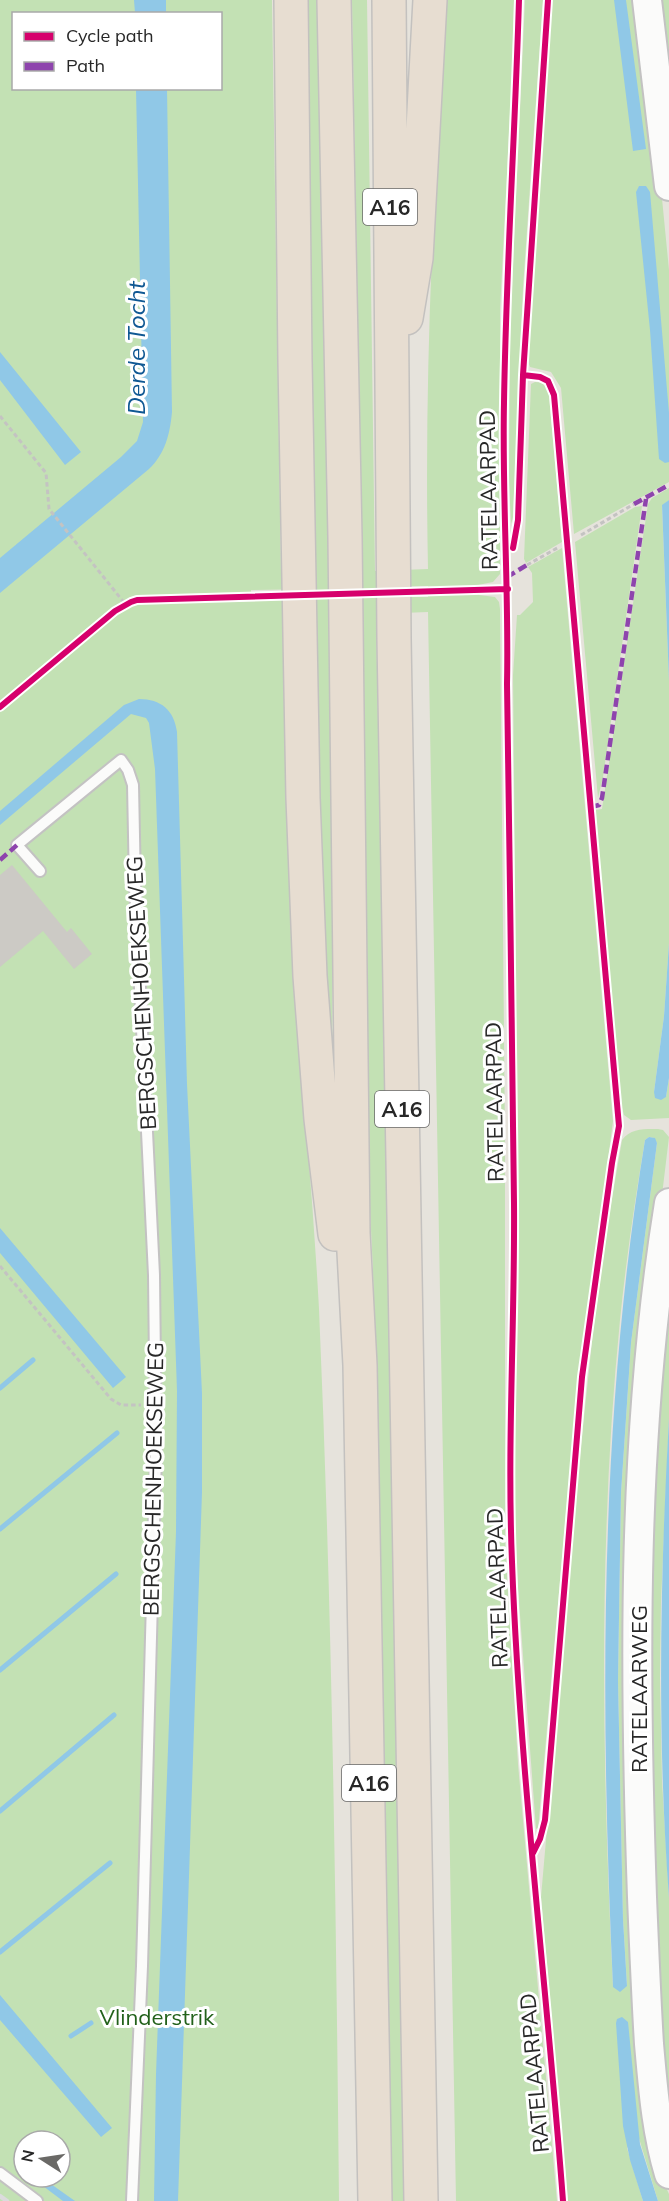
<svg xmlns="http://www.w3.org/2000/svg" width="669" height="2201" viewBox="0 0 669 2201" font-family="Mulish,sans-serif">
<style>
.green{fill:#c3e1b4;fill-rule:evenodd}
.water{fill:#90c8e7}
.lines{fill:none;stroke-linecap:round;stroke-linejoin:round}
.stream{stroke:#90c8e7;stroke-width:5}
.building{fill:#cccac5}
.lane-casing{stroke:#c3c2c2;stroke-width:14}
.secondary-casing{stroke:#c3c2c2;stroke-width:32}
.highway-casing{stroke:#c3c1bf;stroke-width:36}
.path{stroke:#c4c3c2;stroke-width:3;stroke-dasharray:4.5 3;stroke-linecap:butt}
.lane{stroke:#fbfbfa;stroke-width:10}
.secondary{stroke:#fbfbfa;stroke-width:28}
.highway{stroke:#e7ddd1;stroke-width:33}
.rail{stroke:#dcdbdd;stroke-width:4.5}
.quiet{stroke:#8e44ad;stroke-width:4.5;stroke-dasharray:9 4.5;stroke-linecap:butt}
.cycleway-casing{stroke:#fff;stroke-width:10}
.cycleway{stroke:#d6006c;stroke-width:6}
.labels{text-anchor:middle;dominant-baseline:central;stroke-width:6;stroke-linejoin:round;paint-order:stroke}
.shield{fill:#fff;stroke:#686868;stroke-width:1.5}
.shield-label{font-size:21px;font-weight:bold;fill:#272727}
.street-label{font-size:22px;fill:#272727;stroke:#fff}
.park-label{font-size:22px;fill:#22611a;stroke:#fff}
.water-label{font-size:24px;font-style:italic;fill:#0f5893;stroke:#fff}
</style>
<rect width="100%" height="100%" fill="#e6e3dc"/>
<path class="green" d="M0,0H272L281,573L312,572L303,0H322L361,520L352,0H367L375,571L428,569C424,379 433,190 447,0H514L512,74L500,311V574L493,582L478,585L479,595L495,597L499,602L500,609L505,1142V1540L518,1764L557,2201H456L428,612L376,614L405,2201H390L373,1270L368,1169L333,821L332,1151L312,615L283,616C285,736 287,855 295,975C302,1086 313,1197 319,1309C332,1606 336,1904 339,2201H0ZM14,14H220V88H14ZM428,586V597H375L376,587ZM312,589V599L251,600V590ZM24,2141H60V2177H24Z
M525,0H543L523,288L513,517L511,524L509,482L510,331Z
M552,0H638L655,127L669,270V482L574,534L561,388L551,372L530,367L528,362Z
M655,0H669V110Z
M535,382C544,382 547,386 549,395L562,542L526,563L524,559L531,384Z
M669,488V500L662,506L669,681V943L664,1016L654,1092L666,1097L669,1078V1118L631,1120L624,1115L621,1104L595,810L602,809L648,504L652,498Z
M642,506L603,777L598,798L575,542L635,507Z
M562,548L613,1121L574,1422L539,1819L538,1828L536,1829L517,1575L515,1516L516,976L513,675L517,615H520L533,602L532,573L528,567Z
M658,1129L663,1130L669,1137L639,1386L660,2175L669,2194V2201H658L638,2135L627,2148L643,2201H568L541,1897L578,1474L593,1332L609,1216L622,1140C631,1128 644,1129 658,1129ZM649,1137L654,1138L657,1143L631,1343L621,1493L618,1681L623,1919L627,1985L613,1987C602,1765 598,1541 620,1320C626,1260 635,1200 645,1140Z
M669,1264V1418L661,1602L660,1678L662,1781L669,1898V2147L654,2032L648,1521Z"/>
<path class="water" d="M134,0H166V13H135Z
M614,0H626L646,149L633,151Z
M136,89H167L172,412C170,434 165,454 149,469L0,593V558L121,457L137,441L143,422Z
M639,186H646L650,192L669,413V462L665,463L659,459L650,330L636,192Z
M0,352L81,452L65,465L0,380Z
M669,500V681L662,505Z
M139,699C161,699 174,710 177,732L187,1084L202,1393V1492L178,2201H154L156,2074L176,1532L177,1391L155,769L149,723L146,718L131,714L0,825V811L124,705Z
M669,943V1078L666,1097L661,1100L655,1098L654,1092L664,1016Z
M649,1137L655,1138L657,1143L631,1343L621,1493L618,1681L623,1919L627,1986L620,1992L613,1987C600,1704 599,1420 645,1140Z
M0,1228L126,1377L113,1388L0,1253Z
M669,1418V1898C657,1738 660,1578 669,1418Z
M0,1995L112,2128L101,2137L0,2020Z
M622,2017L628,2022L640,2144L658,2201H643L630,2160L623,2126L616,2023L617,2019Z
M31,2177H41L75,2201H63Z"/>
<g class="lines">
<path class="stream" d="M0,1388L33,1360
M0,1529L117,1433
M0,1670L116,1574
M0,1811L114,1715
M0,1952L110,1863
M71,2036L91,2023"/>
</g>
<path class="building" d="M12,865L67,932L71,928L92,954L74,969L43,931L0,967V875Z"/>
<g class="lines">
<defs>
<path id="lane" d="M40,871L17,845L121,760L128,770L133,785L135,886L154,1275L156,1455L142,1966L132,2201
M0,2173L37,2201"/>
<path id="secondary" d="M647,0L669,186
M669,1203C632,1432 634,1666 642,1897C644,1946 646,1995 649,2044C653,2088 656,2131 669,2174"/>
<path id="highway" d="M291,0L295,361L303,798L310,976L321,1119L335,1234
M334,0L345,537L353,1233L360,1365L375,2201
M389,0L394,638L421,2201
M406,318L416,258L430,0"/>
</defs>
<use href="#lane" class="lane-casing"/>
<use href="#secondary" class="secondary-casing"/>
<use href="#highway" class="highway-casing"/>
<path class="path" d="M0,416L46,473L49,509L126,605
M581,535L634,504
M527,565L559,547
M0,1266L111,1399L121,1405H141"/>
<use href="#lane" class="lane"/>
<use href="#secondary" class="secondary"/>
<use href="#highway" class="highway"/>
<path class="rail" d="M0,2196L7,2201"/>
<path class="quiet" d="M634,504L669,485
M507,577L527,565
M591,807L599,805L602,798L646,499
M0,860L17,845"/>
<defs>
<path id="cycleway" d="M519,0C515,135 506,269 504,403C502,497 509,591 507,684C509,857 513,1030 514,1203C515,1323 507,1443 512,1562C520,1776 547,1988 563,2201
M523,375L540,377L548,381L554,395L619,1126L612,1163L582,1377L545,1820L540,1839L533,1853
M513,548L518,520L523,375L548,0
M0,707L115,611L131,602L137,600L508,589"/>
</defs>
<use href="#cycleway" class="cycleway-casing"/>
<use href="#cycleway" class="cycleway"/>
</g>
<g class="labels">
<g class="shield">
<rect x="363" y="189" width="54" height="36" rx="4.5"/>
<rect x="375" y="1091" width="54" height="36" rx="4.5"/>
<rect x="342" y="1765" width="54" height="36" rx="4.5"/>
</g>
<g class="shield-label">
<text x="390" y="207">A16</text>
<text x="402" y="1109">A16</text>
<text x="369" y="1783">A16</text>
</g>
<g class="street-label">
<text transform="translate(488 490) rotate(-91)">RATELAARPAD</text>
<text transform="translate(141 993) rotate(-93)">BERGSCHENHOEKSEWEG</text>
<text transform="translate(494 1102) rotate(-91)">RATELAARPAD</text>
<text transform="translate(153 1479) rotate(-89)">BERGSCHENHOEKSEWEG</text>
<text transform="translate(497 1588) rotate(-92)">RATELAARPAD</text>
<text transform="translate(639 1689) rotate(-90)">RATELAARWEG</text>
<text transform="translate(534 2073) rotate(-95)">RATELAARPAD</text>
</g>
<g class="park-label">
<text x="157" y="2017">Vlinderstrik</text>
</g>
<g class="water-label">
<text transform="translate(136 348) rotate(-90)">Derde Tocht</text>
</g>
</g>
<rect x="12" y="12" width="210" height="78" fill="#ffffff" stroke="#a9a9a9" stroke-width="1.5"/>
<rect x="24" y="32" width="30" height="9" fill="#d6006c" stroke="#a9a9a9" stroke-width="1.5"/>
<text x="66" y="42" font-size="18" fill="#272727">Cycle path</text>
<rect x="24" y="62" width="30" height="9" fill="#8e44ad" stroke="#a9a9a9" stroke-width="1.5"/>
<text x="66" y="72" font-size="18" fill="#272727">Path</text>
<g transform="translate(42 2159) rotate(282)"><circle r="28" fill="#ffffff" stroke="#a9a9a9" stroke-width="1.5"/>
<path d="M0-4.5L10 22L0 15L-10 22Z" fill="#6a6966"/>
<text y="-9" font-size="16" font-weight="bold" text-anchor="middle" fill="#272727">N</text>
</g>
</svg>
